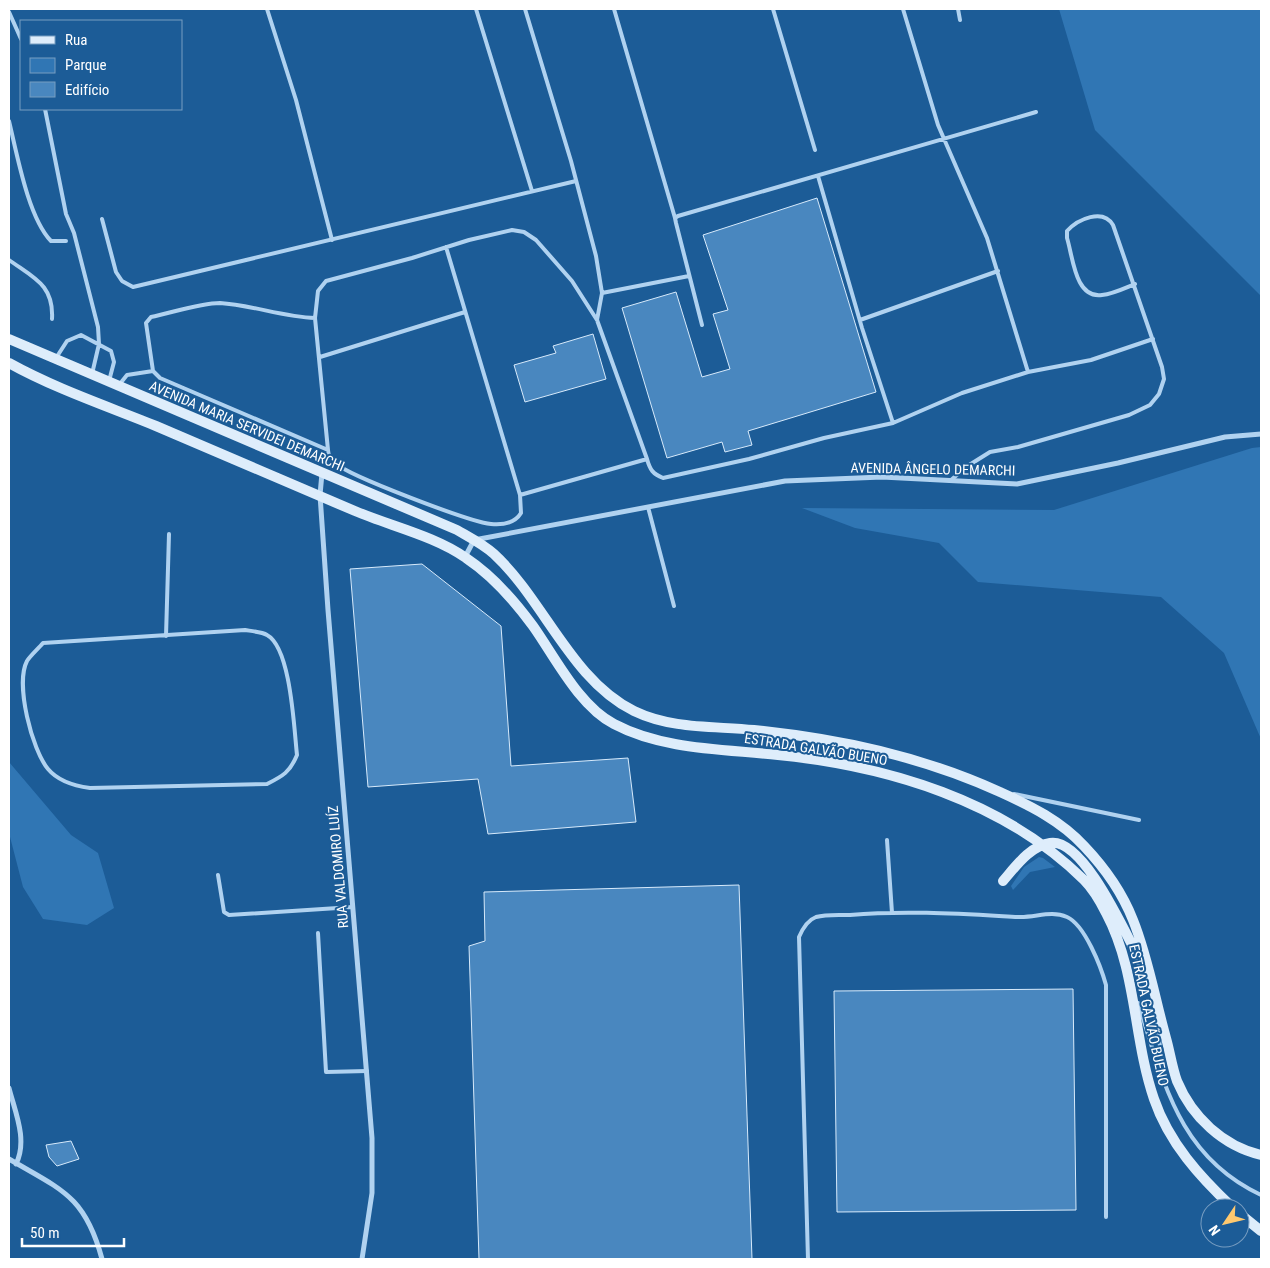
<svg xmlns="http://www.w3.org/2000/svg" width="1270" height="1268" viewBox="0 0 1270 1268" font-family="'Roboto Condensed',sans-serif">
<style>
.green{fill:#3076b4}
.building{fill:#4987bf;stroke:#d7eafb}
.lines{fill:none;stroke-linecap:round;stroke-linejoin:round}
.lane{stroke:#b0d2f0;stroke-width:4}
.street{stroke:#b0d2f0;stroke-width:5}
.secondary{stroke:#deedfb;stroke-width:10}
.labels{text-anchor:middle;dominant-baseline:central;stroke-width:4;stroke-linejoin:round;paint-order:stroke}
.street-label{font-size:14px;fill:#fff;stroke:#1c5c97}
</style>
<rect width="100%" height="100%" fill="#1c5c97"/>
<path class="green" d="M1059,9H1261V296L1095,130Z
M1261,447V739L1224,653L1161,597L978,582L939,543L855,528L802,508L1054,510L1252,448Z
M9,762L71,835L98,853L114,908L87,925L43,919L23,887L9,833Z
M1039,857L1043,858L1055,867L1030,872L1013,890L1011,886L1024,867Z"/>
<path class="building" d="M817,198L876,392L748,431L752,445L725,452L722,442L667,458L622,308L676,292L702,377L730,369L713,314L728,310L703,235Z
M593,334L606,379L525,402L514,365L556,353L553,346Z
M422,564L501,626L511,766L628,758L636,822L488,834L478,779L368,787L350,569Z
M739,885L752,1259H479L469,946L485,941L484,892Z
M1073,989L1076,1210L837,1212L834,991Z
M71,1141L79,1159L57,1166L49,1157L46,1145Z"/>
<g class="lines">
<path class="lane" d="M267,9L296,100L332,240
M476,9L532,191
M525,9L571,161L596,256L602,293L597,320
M614,9L675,218
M773,9L815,150
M903,9L938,125L987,238L1028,372
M958,9L960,20
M9,12L21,39
M45,109L66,214L74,233L98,327L99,344L92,374
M9,121C17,154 28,217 51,241H66
M818,176L862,328L893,423
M102,219L116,272L122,281L133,287L576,181
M446,247L520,495L521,513C515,523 502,525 491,524C470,522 349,476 335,463C331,459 328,454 328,450L315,318L318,291L326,281L412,258L469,240L512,230L524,232L536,240L572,281L597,320L647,459
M9,260C34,278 54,285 52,319
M602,293L689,276
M315,318C283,317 252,305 220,303C200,303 171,313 151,317L146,323L153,371L160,378L328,450
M860,320L998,271
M702,325L676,223L675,218L678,216L1036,112
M320,357L465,312
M56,358L67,341L81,335L111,351L114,362L109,381
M119,385L127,375L153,371
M950,481L966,467L990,452L1018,447L1129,415L1150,405L1159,394L1164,379L1162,367L1113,225C1103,208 1078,219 1067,231V238C1073,257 1075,299 1102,295C1113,294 1125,288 1135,284
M520,495L647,459C650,470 653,474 663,478L749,459L824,438L893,423L962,393L1028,372L1091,360L1153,339
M648,507L674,606
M245,630C251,631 262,632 267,635C291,648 294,729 297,755C290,772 283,776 267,784L90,788C75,786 58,781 48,769C32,750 15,684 27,661C31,655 38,649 43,643Z
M166,636L169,534
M1014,794L1139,820
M887,840L892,913
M218,875L224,912L229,915L353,907
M318,933L326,1072L367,1071
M1138,1003C1164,1082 1178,1156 1261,1195
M1155,1016L1166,1083
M808,1259L799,937C802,930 808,920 816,917C826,914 840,915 850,915C906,910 963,914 1018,917C1035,918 1051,910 1067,917C1085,925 1101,967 1106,985V1217"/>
<path class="street" d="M322,473L320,495L328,610L372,1138V1193L362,1259
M465,557L474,540L785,481L882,477L1017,484L1118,463L1225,437L1261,434
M9,1088C15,1112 28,1140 16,1164
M9,1159C62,1190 85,1196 102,1259"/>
<path class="secondary" d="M9,339L457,530C469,537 483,544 494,554C544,600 571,680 634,711C671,729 713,726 754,730C840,739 921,756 1000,792C1031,806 1061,821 1084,846C1104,867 1122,892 1133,920C1148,957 1155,999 1166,1038C1170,1052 1172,1067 1177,1081C1192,1117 1223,1146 1261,1155
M9,363C56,389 107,406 156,426C223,454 289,483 355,511C390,526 435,536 466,558C493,576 514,600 533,626C555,657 579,706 614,724C663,750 724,749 778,755C888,766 1004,801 1084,880C1094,890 1100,901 1106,913C1137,971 1133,1038 1154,1099C1169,1143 1200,1177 1233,1208
M1003,881C1016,866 1030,846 1050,843C1085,837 1129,942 1144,968
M1240,1214L1261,1231"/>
</g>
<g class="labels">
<g class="street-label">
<text transform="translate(247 426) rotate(23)">AVENIDA MARIA SERVIDEI DEMARCHI</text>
<text transform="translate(933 469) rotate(1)">AVENIDA ÂNGELO DEMARCHI</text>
<text transform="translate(816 749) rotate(9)">ESTRADA GALVÃO BUENO</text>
<text transform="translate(338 867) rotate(-95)">RUA VALDOMIRO LUÍZ</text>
<text transform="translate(1149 1015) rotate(78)">ESTRADA GALVÃO BUENO</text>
</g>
</g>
<rect width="1270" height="1268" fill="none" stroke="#ffffff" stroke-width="20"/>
<rect x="20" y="20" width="162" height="90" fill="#1c5c97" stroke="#779dc1"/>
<rect x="30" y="36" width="25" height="8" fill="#deedfb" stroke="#779dc1"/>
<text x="65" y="45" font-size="15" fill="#ffffff">Rua</text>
<rect x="30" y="58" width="25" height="15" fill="#3076b4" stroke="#779dc1"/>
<text x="65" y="70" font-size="15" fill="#ffffff">Parque</text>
<rect x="30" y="82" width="25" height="15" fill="#4987bf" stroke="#779dc1"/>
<text x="65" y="95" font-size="15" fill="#ffffff">Edifício</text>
<g transform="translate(1225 1223) rotate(235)"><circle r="24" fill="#1c5c97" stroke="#779dc1"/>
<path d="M0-4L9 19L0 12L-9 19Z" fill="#ffc96f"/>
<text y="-8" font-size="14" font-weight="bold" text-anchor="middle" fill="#ffffff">N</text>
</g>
<path d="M22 1238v8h102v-8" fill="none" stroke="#ffffff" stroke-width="2.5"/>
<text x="30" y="1238" font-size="15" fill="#ffffff" stroke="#1c5c97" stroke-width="4" paint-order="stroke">50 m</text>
</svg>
